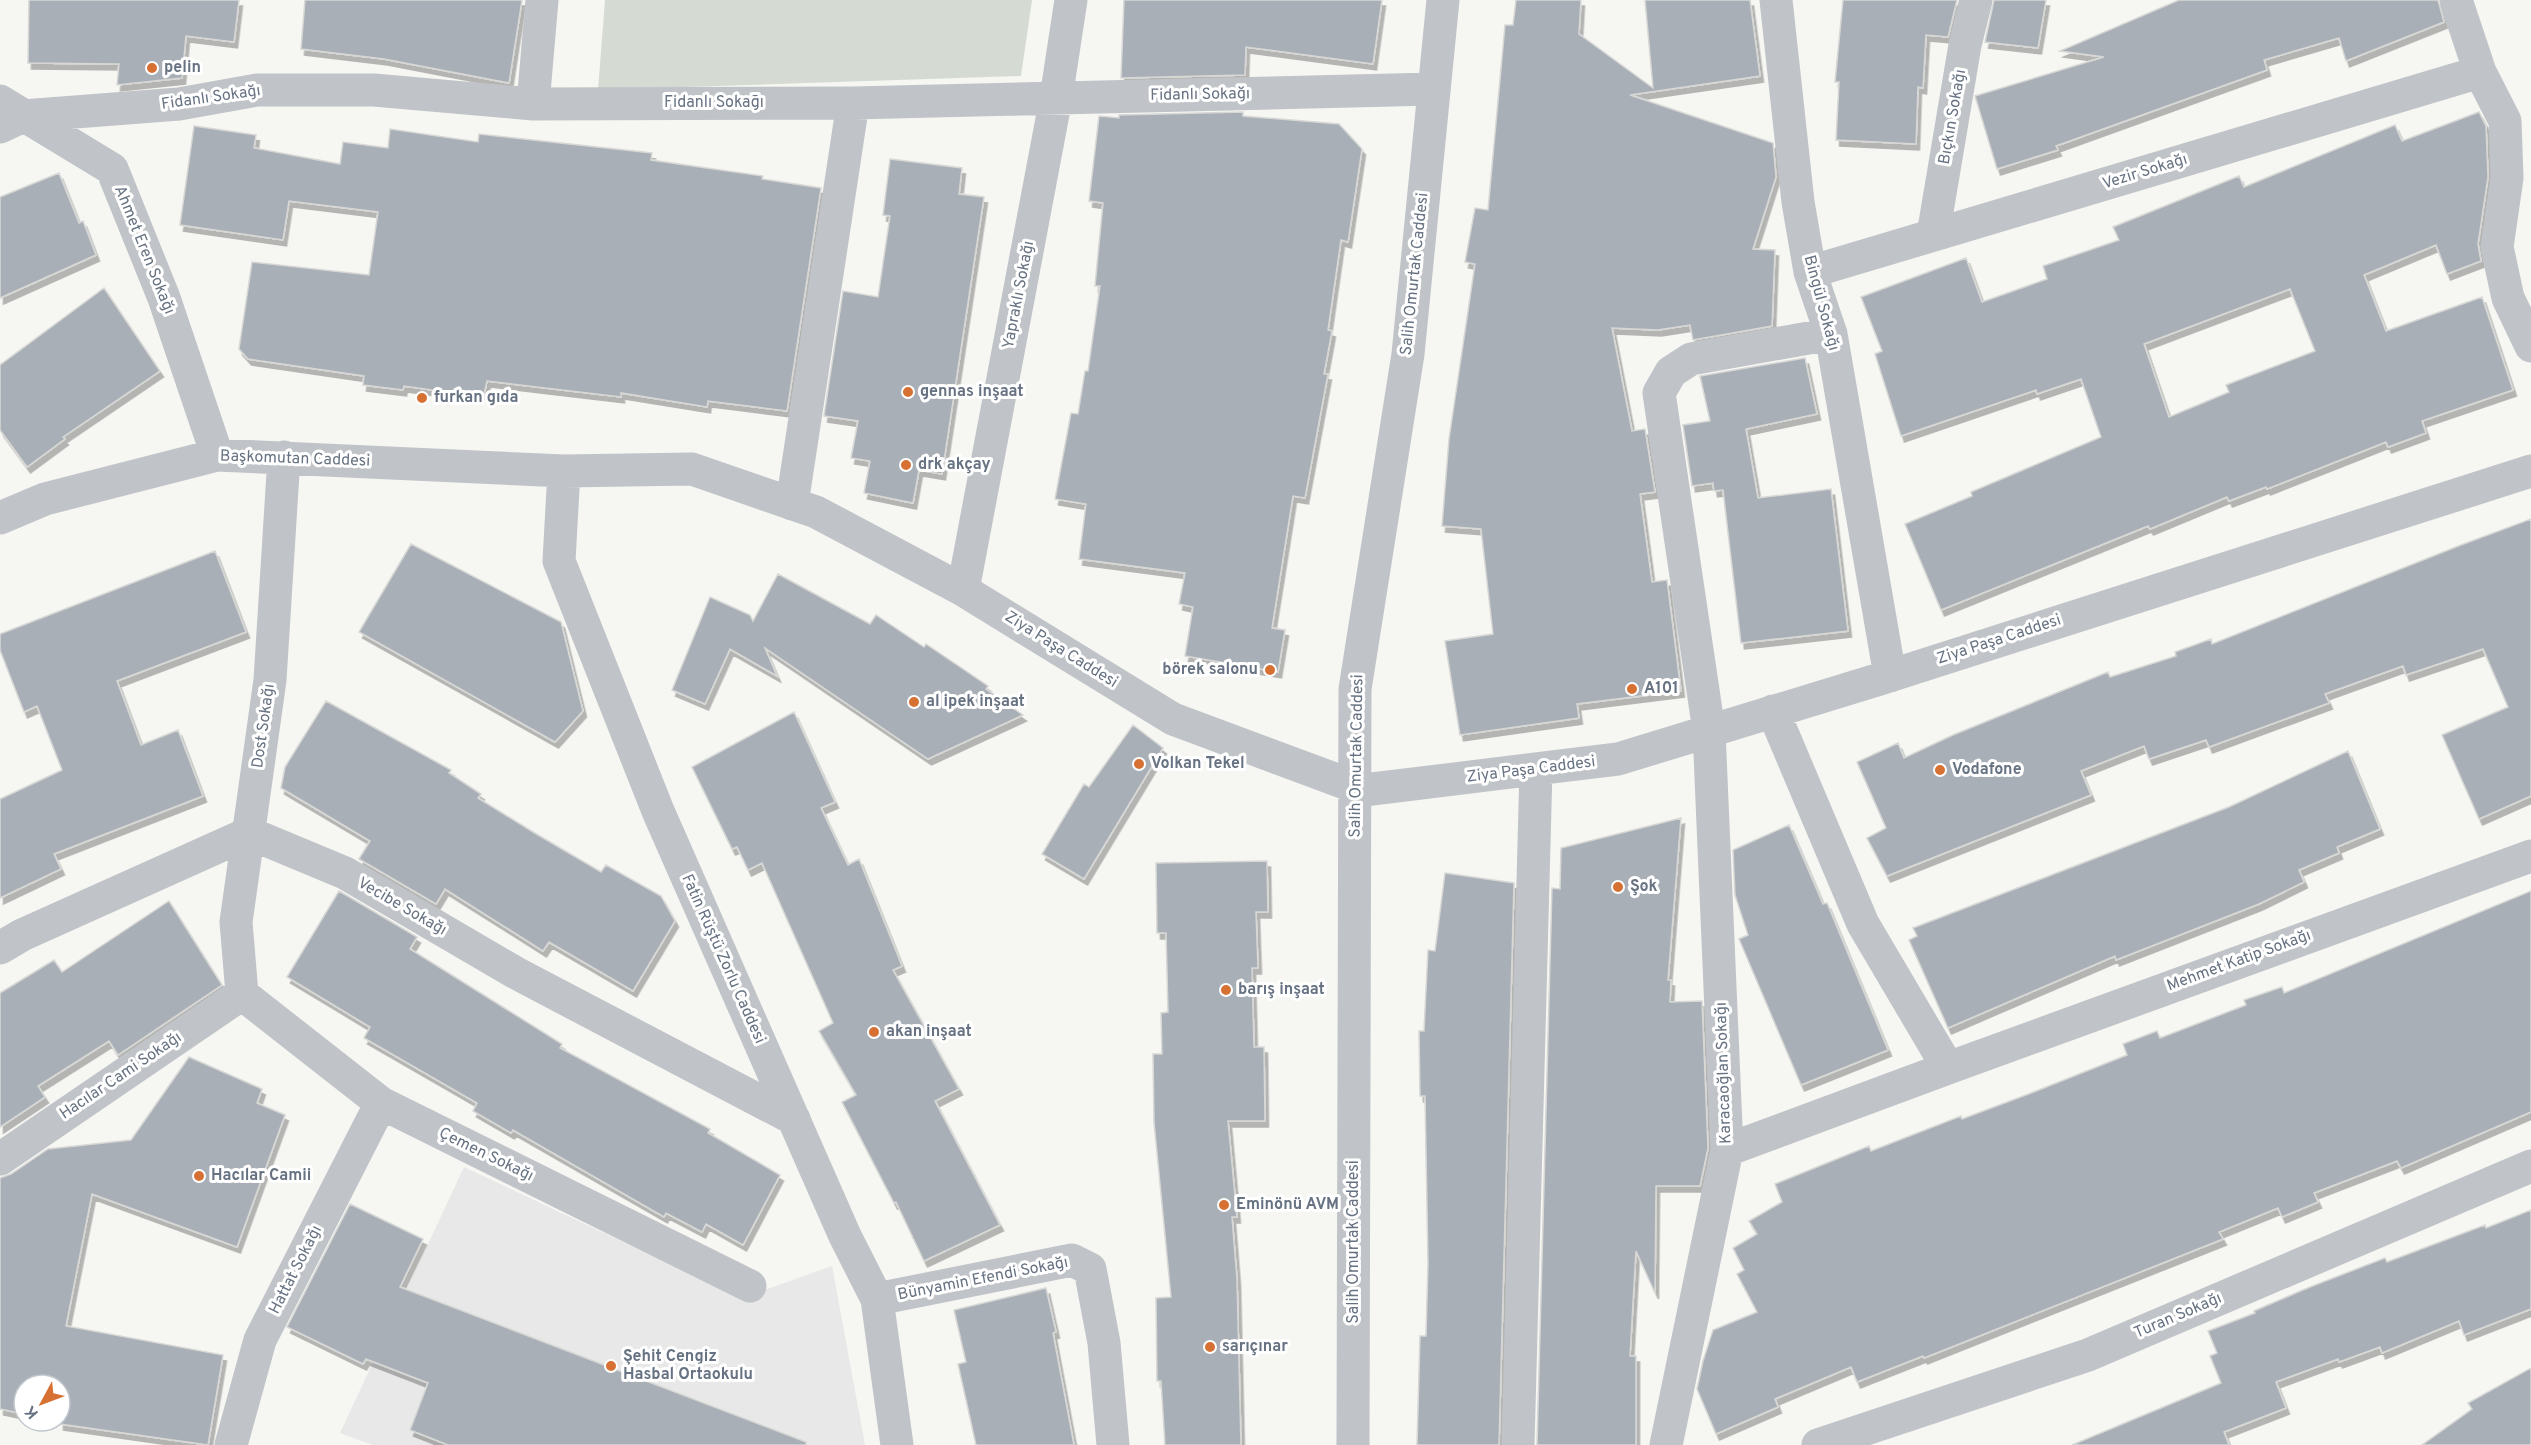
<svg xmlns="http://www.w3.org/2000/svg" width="2531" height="1445" viewBox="0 0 2531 1445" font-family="Overpass,sans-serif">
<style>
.built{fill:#e7e8e7}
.green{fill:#d5dbd3}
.building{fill:#a9afb6;stroke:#d7d8d6;stroke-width:1.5;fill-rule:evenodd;filter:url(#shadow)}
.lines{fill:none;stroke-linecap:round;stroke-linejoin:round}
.minor{stroke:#c0c3c7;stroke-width:33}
.poi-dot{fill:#d77133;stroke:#fff;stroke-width:2}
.labels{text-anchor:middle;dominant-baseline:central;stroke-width:6;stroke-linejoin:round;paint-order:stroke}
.poi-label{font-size:16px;font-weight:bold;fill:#677282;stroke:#fff;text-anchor:start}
.street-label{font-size:16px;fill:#677282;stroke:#fff}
</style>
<defs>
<filter id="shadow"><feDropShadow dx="3.5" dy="6" stdDeviation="0" flood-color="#0004"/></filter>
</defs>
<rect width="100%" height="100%" fill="#f6f6f3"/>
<path class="built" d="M464,1167L742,1298L832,1266L865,1445H373L340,1433Z"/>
<path class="green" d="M605,0H1032L1021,76L598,90Z"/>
<path class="building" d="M29,0H239L234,42L186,36L182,78L117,85L119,64L28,63Z
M305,0H522L509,83L384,59L301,49Z
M1124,0H1382L1373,64L1246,47L1245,75L1121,78Z
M1516,0H1581L1579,34L1653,88L1645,0H1750L1760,76L1630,95L1773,143L1776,177L1753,249L1775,250L1772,326L1693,340L1690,325L1658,330L1612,328L1632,431L1645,429L1655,492L1640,494L1652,582L1667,580L1681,691L1577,704L1579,718L1460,735L1445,641L1493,634L1481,529L1442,526L1449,439L1475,264L1465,262L1475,208L1488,210L1505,25H1513Z
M1843,0H1957L1948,37L1926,35L1923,88L1918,87L1916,144L1836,140L1839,82H1835Z
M1994,0H2046L2038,48L1985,42Z
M2179,0H2438L2444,22L2346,61L2339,38L2264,60L2267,70L2056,146L2058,150L1997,169L1975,96L2104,57L2060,51Z
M1243,112V116L1339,124L1362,149L1348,242L1341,240L1328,330L1332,331L1324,374H1328L1305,498L1293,496L1272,628L1285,630L1278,672L1185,656L1193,607L1179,604L1185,573L1079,559L1086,504L1055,499L1071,413L1078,414L1085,371H1088L1100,286H1095L1103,203L1089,201L1099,116L1119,118V115Z
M2479,112L2486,126L2488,177L2478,244L2481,261L2447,274L2436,245L2364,275L2386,331L2482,297L2513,390L2422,421L2426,433L2388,447L2386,442L2267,489L2266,487L2229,501L2227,497L2150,529L2148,526L1941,610L1905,524L1972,496L1971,492L2101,437L2081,379L2037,394L2036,390L1901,436L1875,354L1882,351L1861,297L1966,258L1982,302L2047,279L2043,266L2119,240L2113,227L2239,176L2244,187L2395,125L2402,141ZM2290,289L2315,351L2226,385L2229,392L2169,417L2144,344Z
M194,126L256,135L254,148L340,164L343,142L388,148L390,129L478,142L479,134L652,153L651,160L763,176L762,179L821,188L787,411L708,401L707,407L621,393V397L487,381L484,394L454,389L453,393L404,386L403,390L363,385L364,376L248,359L239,349L252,262L369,275L378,212L289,201L283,240L180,225Z
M890,159L962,168L959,194L984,197L942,474L919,470L913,503L864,493L870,461L851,458L858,421L824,416L843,291L878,297L890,216L883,215Z
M59,173L79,223L83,221L96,255L0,298V197Z
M104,288L160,371L63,437L65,439L27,467L0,430V365Z
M1805,358L1817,414L1746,429L1758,498L1831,489L1848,631L1741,643L1723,490L1714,491L1713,483L1692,486L1683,425L1710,421L1700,376Z
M2531,519V796L2479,819L2442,735L2508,707L2483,649L2406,675L2403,666L2325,694L2329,703L2209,747L2206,740L2149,759L2144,746L2081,771L2091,795L1887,876L1867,838L1886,828L1857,762L1898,743L1904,758L1953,735L2108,672L2110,677L2176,656L2175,652L2211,639L2212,644L2461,545Z
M411,544L561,622L583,711L555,742L359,632Z
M215,551L246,632L117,681L141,745L178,730L203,796L54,854L61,869L0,898V799L62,770L37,706L24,712L0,650V634Z
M778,574L870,624L876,615L924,647L926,644L988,686L986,689L1023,715L928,759L765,648L777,676L730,649L705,704L672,690L710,597L750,615L753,621Z
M326,701L451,770L449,773L481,794L478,798L533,832L601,872L606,865L661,896L675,921L633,991L549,942L543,951L445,889L436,904L359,859L370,841L281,788L285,767Z
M794,712L835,802L821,808L848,865L859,859L902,966L893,970L959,1089L935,1101L1000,1225L924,1261L896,1202L894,1203L842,1102L856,1095L819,1031L833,1023L762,863L748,870L737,847L732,849L692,767Z
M1133,725L1163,748L1084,879L1042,854L1084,784L1089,787Z
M2348,751L2380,829L2337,847L2339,853L2299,870L2304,882L2259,904L2116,960L2115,956L1948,1028L1909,940L1917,936L1913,928L2229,807Z
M1681,818L1668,980H1671L1670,1002L1702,1001L1708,1148L1700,1186H1656L1655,1293L1636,1251L1630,1356H1636V1445H1537L1552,888L1560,889L1561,848Z
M1789,825L1823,904L1827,903L1888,1050L1801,1085L1739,939L1748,935L1735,895L1733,850Z
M1267,861L1268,912H1256L1258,968H1252L1254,1047H1264L1265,1121H1228L1237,1217H1232L1237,1279L1241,1445H1165L1161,1381H1157L1156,1298L1171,1297L1154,1122L1153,1054H1162L1161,1013L1168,1012L1166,933H1157L1156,863Z
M1445,873L1514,883L1499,1445H1417L1420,1336H1426L1428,1263L1425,1096H1420L1419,1031H1424L1428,950L1435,951Z
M339,891L417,937L410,949L562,1044L560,1048L710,1129L708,1133L780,1175L743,1245L706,1224L702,1232L666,1213L664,1217L513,1130L511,1133L473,1111L477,1103L364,1038L370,1027L287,977Z
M2531,891V1112L2401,1168L2397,1161L2314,1193L2318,1202L2282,1217L2278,1208L2219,1232L2223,1239L1924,1358L1923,1356L1857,1382L1851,1367L1775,1399L1778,1407L1716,1434L1697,1389L1703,1361L1713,1330L1757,1312L1737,1274L1744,1270L1733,1248L1757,1234L1749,1221L1782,1202L1775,1184L1869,1146L1871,1151L1961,1116L1962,1119L2026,1095L2127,1055L2123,1044L2157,1031L2160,1038L2246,1005L2244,1000L2282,987L2284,993Z
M169,901L222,985L118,1055L109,1041L38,1086L45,1097L0,1127V993L54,960L62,972Z
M189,1057L262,1089L257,1103L285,1115L237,1247L92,1194L66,1326L223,1355L208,1445L60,1424V1385H24V1414L0,1409V1178L11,1174L48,1149L131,1140Z
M350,1204L423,1239L400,1287L806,1442V1445H448L410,1430L428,1383L366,1359L363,1364L287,1327Z
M2531,1210V1309L2464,1335L2459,1321L2382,1353L2380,1347L2339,1362L2338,1359L2276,1382L2286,1408L2224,1432L2229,1445H2072L2221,1383L2210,1356L2217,1353L2208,1331L2255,1313L2254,1311L2310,1287L2385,1258L2387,1262L2485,1225L2486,1228Z
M1046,1288L1056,1332L1053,1333L1074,1445H976L958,1364L966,1362L954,1310Z
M2531,1368V1445H2422L2472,1409L2468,1403Z"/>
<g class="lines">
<path class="minor" d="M1776,0L1798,202L1810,272L1831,334L1890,676
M2456,0L2480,72L2505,121L2507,178L2497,247L2508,298L2531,346
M0,101L112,169L164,298L217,455
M533,104L542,0
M0,127L23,116L179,104L257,90H374L533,104L853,103L1433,89
M1933,235L1965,45L1976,0
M1810,272L2480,72
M564,471L559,561L658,811L845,1236L877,1299L897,1445
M792,504L853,103
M0,518L45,499L217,455L564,471L692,469L816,512L963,590L1173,719L1364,790L1618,759L1880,679L2531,471
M963,590L1056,98L1071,0
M1773,711L1863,924L1948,1068L2531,856
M0,948L22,935L249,833L345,873L516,973L794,1119
M242,994L381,1103L750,1286
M242,994L236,922L270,680L284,457
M1727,1150L1948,1068
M0,1159L242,994
M877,1299L1072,1260L1090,1269L1104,1343L1113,1445
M231,1445L260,1340L381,1103
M1353,1445L1355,689L1408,354L1443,0
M1518,1445L1536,769
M1666,1445L1727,1150L1709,731L1659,393L1671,372L1691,359L1831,334
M1818,1445L2088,1355L2531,1166"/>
</g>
<g class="poi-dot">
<circle cx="152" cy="68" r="6"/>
<circle cx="908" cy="392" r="6"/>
<circle cx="422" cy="398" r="6"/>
<circle cx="906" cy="465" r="6"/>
<circle cx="1270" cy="670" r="6"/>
<circle cx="1632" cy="689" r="6"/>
<circle cx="914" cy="702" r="6"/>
<circle cx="1139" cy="764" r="6"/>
<circle cx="1940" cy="770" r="6"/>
<circle cx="1618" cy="887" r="6"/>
<circle cx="1226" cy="990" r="6"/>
<circle cx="874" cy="1032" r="6"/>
<circle cx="199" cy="1176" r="6"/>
<circle cx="1224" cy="1205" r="6"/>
<circle cx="1210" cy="1347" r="6"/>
<circle cx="611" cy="1366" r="6"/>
</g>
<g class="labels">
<g class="poi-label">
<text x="164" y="68">pelin</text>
<text x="920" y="392">gennas inşaat</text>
<text x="434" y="398">furkan gıda</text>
<text x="918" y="465">drk akçay</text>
<text x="1258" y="670" text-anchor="end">börek salonu</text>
<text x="1644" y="689">A101</text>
<text x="926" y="702">al ipek inşaat</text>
<text x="1151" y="764">Volkan Tekel</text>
<text x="1952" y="770">Vodafone</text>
<text x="1630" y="887">Şok</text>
<text x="1238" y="990">barış inşaat</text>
<text x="886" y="1032">akan inşaat</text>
<text x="211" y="1176">Hacılar Camii</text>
<text x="1236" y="1205">Eminönü AVM</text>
<text x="1222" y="1347">sarıçınar</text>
<text x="623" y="1357">Şehit Cengiz<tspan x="623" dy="18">Hasbal Ortaokulu</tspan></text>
</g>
<g class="street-label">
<text transform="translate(1200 95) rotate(-1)">Fidanlı Sokağı</text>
<text transform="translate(211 98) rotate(-8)">Fidanlı Sokağı</text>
<text x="714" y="103">Fidanlı Sokağı</text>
<text transform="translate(1953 117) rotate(-80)">Bıçkın Sokağı</text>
<text transform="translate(2145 172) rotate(-17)">Vezir Sokağı</text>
<text transform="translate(144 250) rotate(68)">Ahmet Eren Sokağı</text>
<text transform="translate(1415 274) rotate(-84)">Salih Omurtak Caddesi</text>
<text transform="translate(1019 295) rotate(-79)">Yapraklı Sokağı</text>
<text transform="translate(1821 303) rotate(75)">Bingül Sokağı</text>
<text transform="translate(295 459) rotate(2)">Başkomutan Caddesi</text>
<text transform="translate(1999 640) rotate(-18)">Ziya Paşa Caddesi</text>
<text transform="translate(1061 650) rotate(32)">Ziya Paşa Caddesi</text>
<text transform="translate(264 726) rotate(-82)">Dost Sokağı</text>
<text transform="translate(1357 756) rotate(-89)">Salih Omurtak Caddesi</text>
<text transform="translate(1531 770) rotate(-7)">Ziya Paşa Caddesi</text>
<text transform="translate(402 907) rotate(30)">Vecibe Sokağı</text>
<text transform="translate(723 959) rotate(66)">Fatin Rüştü Zorlu Caddesi</text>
<text transform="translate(2239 961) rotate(-20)">Mehmet Katip Sokağı</text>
<text transform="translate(1724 1073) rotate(-92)">Karacaoğlan Sokağı</text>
<text transform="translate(121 1076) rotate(-34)">Hacılar Cami Sokağı</text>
<text transform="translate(486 1155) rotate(26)">Çemen Sokağı</text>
<text transform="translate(1354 1242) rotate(-90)">Salih Omurtak Caddesi</text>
<text transform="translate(296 1270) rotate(-63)">Hattat Sokağı</text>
<text transform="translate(983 1279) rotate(-11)">Bünyamin Efendi Sokağı</text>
<text transform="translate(2178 1316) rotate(-23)">Turan Sokağı</text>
</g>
</g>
<g transform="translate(42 1403) rotate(229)"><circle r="28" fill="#ffffff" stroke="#c2c7cd" stroke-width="1.5"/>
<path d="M0-4.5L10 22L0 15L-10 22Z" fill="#d77133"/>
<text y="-9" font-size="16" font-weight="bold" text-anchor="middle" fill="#677282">K</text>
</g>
</svg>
